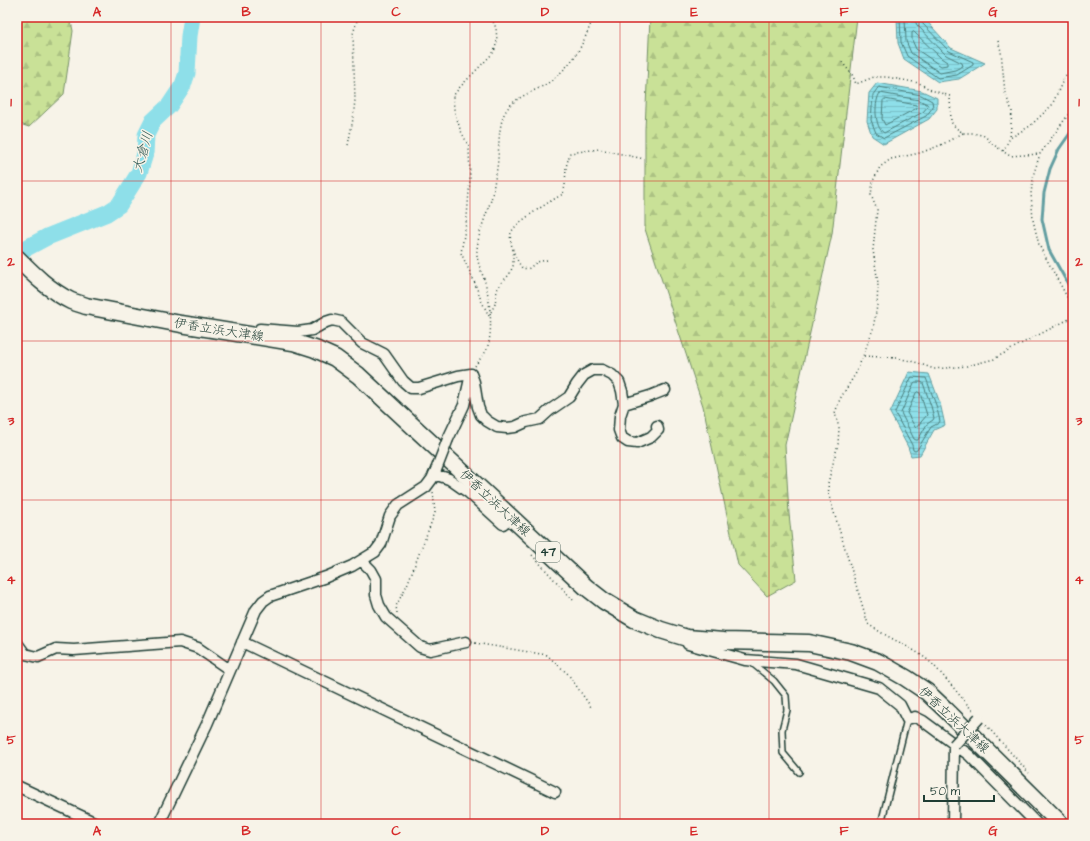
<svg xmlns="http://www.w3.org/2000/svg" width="1090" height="841" viewBox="0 0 1090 841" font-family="'Architects Daughter','Klee One',sans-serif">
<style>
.forest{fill:url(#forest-firs);stroke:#748f66}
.water{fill:url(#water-rules);stroke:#629ea1}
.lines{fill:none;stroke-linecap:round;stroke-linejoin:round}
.shore{stroke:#4b7e7c;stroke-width:1}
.stream{stroke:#629ea1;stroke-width:3}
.river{stroke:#8edfe9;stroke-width:17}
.service-casing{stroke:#1f3d34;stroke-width:8}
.minor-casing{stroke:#1f3d34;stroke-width:13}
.primary-casing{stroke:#1f3d34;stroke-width:19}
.path{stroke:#1f3d34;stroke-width:1.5;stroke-dasharray:1 3;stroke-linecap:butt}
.service{stroke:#f7f3e8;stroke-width:5}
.minor{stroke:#f7f3e8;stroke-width:10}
.primary{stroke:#f7f3e8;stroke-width:16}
.minor-bridge-casing{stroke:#1f3d34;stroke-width:13;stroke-linecap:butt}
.minor-bridge{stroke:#f7f3e8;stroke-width:10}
.grid{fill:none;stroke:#d62828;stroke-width:1;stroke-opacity:0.55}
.labels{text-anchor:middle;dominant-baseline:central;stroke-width:3;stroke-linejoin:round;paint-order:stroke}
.shield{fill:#f7f3e8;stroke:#60746a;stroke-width:1}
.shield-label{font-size:12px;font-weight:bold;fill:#1f3d34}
.street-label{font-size:13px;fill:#1f3d34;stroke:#f7f3e8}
.water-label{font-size:14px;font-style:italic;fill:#355d58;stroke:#f7f3e8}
.neatline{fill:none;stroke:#d62828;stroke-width:1.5}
.grid-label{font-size:13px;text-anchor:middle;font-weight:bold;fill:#d62828}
</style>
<defs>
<pattern id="forest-firs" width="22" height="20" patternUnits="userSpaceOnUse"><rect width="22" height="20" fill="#c9e197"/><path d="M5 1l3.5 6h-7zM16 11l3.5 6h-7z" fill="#acc283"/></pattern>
<pattern id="water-rules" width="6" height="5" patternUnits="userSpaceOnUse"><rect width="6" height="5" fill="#8edfe9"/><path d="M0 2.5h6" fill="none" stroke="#7ac0c8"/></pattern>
</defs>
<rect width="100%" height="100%" fill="#f7f3e8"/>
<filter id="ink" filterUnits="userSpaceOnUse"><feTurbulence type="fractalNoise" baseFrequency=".025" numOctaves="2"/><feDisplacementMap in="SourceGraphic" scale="8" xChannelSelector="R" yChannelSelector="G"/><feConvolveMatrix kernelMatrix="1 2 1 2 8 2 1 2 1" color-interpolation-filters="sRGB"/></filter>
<g filter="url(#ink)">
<path class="forest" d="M17,17H70L73,31L64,94L29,127L17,123Z
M650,17H857L832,234L785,445L789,514L796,580L767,596L738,565L703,406L645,229V129Z"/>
<path class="water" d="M897,17H923L951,48L985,63L959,79L938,82L904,59L898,43Z
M877,83L922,91L937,98V109L929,119L884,144L872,136L867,121L869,93Z
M909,372L929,374L940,403L945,425L934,430L920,455L911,456L908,447L890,413Z"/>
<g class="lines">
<path class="shore" d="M900,17L901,42L907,56L938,78L957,75L973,65V62L949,51L921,22L920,17
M905,17L906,41L911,53L940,73L955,70L963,66L962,63L946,55L917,25L915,21V17
M914,32L941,58L947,62V65L941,66L916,49L912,40V33Z
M879,87L921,95L932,101L933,107L926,116L884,138L876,133L871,120L873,95Z
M880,93L919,100L927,104L928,106L923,112L884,133C874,127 874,101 880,93Z
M885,99L916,105L917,108L885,125L882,119L883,101Z
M912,377L925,378H926L936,405L940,421L939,423L931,427L917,450L915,451L913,450L912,445L895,413Z
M916,382H921L923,383L931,406L934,418L933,420L927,424L918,440H916L914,439L901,413L914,383Z
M918,392L920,393L927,415L916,428L915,427L907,413L916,393Z"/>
<path class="stream" d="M1073,129L1059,149L1050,169L1044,193L1042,219L1049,250L1073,293"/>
<path class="river" d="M17,253L47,237L107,213L119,205L139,173L145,154L146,135L153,121L169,106L183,85L187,73L189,36L192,17"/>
<defs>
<path id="service" d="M752,663L774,681L786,696L787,710L782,730L783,753L799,772
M881,824L907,719"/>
<path id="minor" d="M259,332L260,329L298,332L312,330L326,322L332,320L341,322L362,343L384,354L403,381L411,388H419L458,376L471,374
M471,374L474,382L478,407L481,415L487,421L497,427L507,428L515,427L526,422L540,419L550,410L569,397L577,384L584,375L593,370H602L612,375L619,382L622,391L624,404L620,416L619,430L622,438L628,442L637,443L651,437L658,430L657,426
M624,404L650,396L665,390
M448,439L464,405L471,374
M434,474L449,479L469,493L503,524L510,517
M362,561L371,570L376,579V595L379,605L386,617L420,647L430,650L466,642
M242,642L555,792
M17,643L25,654L38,657L56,649L74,650L180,642L198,648L230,670
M688,644L745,660L796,664L879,688L900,705L907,719L915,717L923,721L969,755L1037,824
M17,786L98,824
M159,824L207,724L256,610L263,601L270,596L326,577L352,566L375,552L381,544L390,516L398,505L426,487L432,479L436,470
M953,824L954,745"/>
<path id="primary" d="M17,258C33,274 50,291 71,301C76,303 81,304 86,306L181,324L293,342L315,349L335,358L358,375L586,587L604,601L634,619L661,630L687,638L723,641L809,643L851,652L878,662L906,678L927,692L946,710L1061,824"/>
</defs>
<use href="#service" class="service-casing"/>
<use href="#minor" class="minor-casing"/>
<use href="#primary" class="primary-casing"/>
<path class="path" d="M998,41L1001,51L1005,93L1012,111L1010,138
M842,62L853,76L856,84L874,77H887L919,83L931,90L950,96L951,122L956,128L963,133H973L985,136L991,143L1010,156L1040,154
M1073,108L1040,154L1034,173L1031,193L1033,220L1039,245L1073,308
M963,133L941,145L920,153L891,159L880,167L873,181L871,195L877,210L873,250L878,283L877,306L873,329L863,356L856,373L840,399L835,413L839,428L838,444L828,483L829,496L868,624C887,638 911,646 929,661C945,676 958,694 973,711
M348,145L353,119L355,100L353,34L358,17
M1003,151L1010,138L1030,126L1052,105L1064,78L1073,70
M547,260L537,262L528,269L522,268C517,261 508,242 511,233C514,223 552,200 563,194L565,186L566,167L570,153L599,149L644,159
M491,312L495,304L497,290L501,283L509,275L513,266V250
M489,316L481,300L474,281L461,253L467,217L470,179L469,147L460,129L454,109L453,96L460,87L494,52L497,41L496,28L491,17
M864,356L897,358L915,362L934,369L967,366L994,359L1017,346L1073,317
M475,366C478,361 483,356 486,351C494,334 490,300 485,282C482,272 476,261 477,250C478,233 486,216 491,200C493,192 494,183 496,174C500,155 497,135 503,117C510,97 533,93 548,83C562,73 576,58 583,42C587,34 590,25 594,17
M532,555L573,600
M397,613L396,606L407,585L435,513L433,492
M475,643L547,655L568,674L591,707
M986,725L1029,773"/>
<use href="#service" class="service"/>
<use href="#minor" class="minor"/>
<use href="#primary" class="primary"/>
<defs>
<path id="minor-bridge" d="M436,470L448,439
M954,745L979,718"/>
</defs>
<use href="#minor-bridge" class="minor-bridge-casing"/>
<use href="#minor-bridge" class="minor-bridge"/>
</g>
</g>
<path class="grid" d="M171,17V824M321,17V824M470,17V824M620,17V824M769,17V824M919,17V824M17,181H1073M17,341H1073M17,500H1073M17,660H1073"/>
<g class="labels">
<rect class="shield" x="536" y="542" width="24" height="20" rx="3"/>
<g class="shield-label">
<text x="548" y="552">47</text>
</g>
<g class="street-label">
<text transform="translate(219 330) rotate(9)">伊香立浜大津線</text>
<text transform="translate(495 503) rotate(43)">伊香立浜大津線</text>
<text transform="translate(954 720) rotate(43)">伊香立浜大津線</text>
</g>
<g class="water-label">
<text transform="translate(143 152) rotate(-74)">大倉川</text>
</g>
</g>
<rect width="1090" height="841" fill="none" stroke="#f7f3e8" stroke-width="44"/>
<path d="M924 795v6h70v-6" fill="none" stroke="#1f3d34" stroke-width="2"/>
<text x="930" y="795" font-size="12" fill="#1f3d34" stroke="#f7f3e8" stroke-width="3" paint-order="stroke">50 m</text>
<rect x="22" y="22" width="1046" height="797" class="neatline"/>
<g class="grid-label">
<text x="97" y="16">A</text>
<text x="246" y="16">B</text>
<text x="396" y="16">C</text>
<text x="545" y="16">D</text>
<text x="694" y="16">E</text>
<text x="844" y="16">F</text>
<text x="993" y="16">G</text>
<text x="11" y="106">1</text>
<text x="1079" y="106">1</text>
<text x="11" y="266">2</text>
<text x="1079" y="266">2</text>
<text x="11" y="425">3</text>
<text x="1079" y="425">3</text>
<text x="11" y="584">4</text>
<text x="1079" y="584">4</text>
<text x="11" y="744">5</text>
<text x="1079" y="744">5</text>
<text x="97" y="835">A</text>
<text x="246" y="835">B</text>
<text x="396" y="835">C</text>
<text x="545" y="835">D</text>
<text x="694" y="835">E</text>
<text x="844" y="835">F</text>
<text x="993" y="835">G</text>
</g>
</svg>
